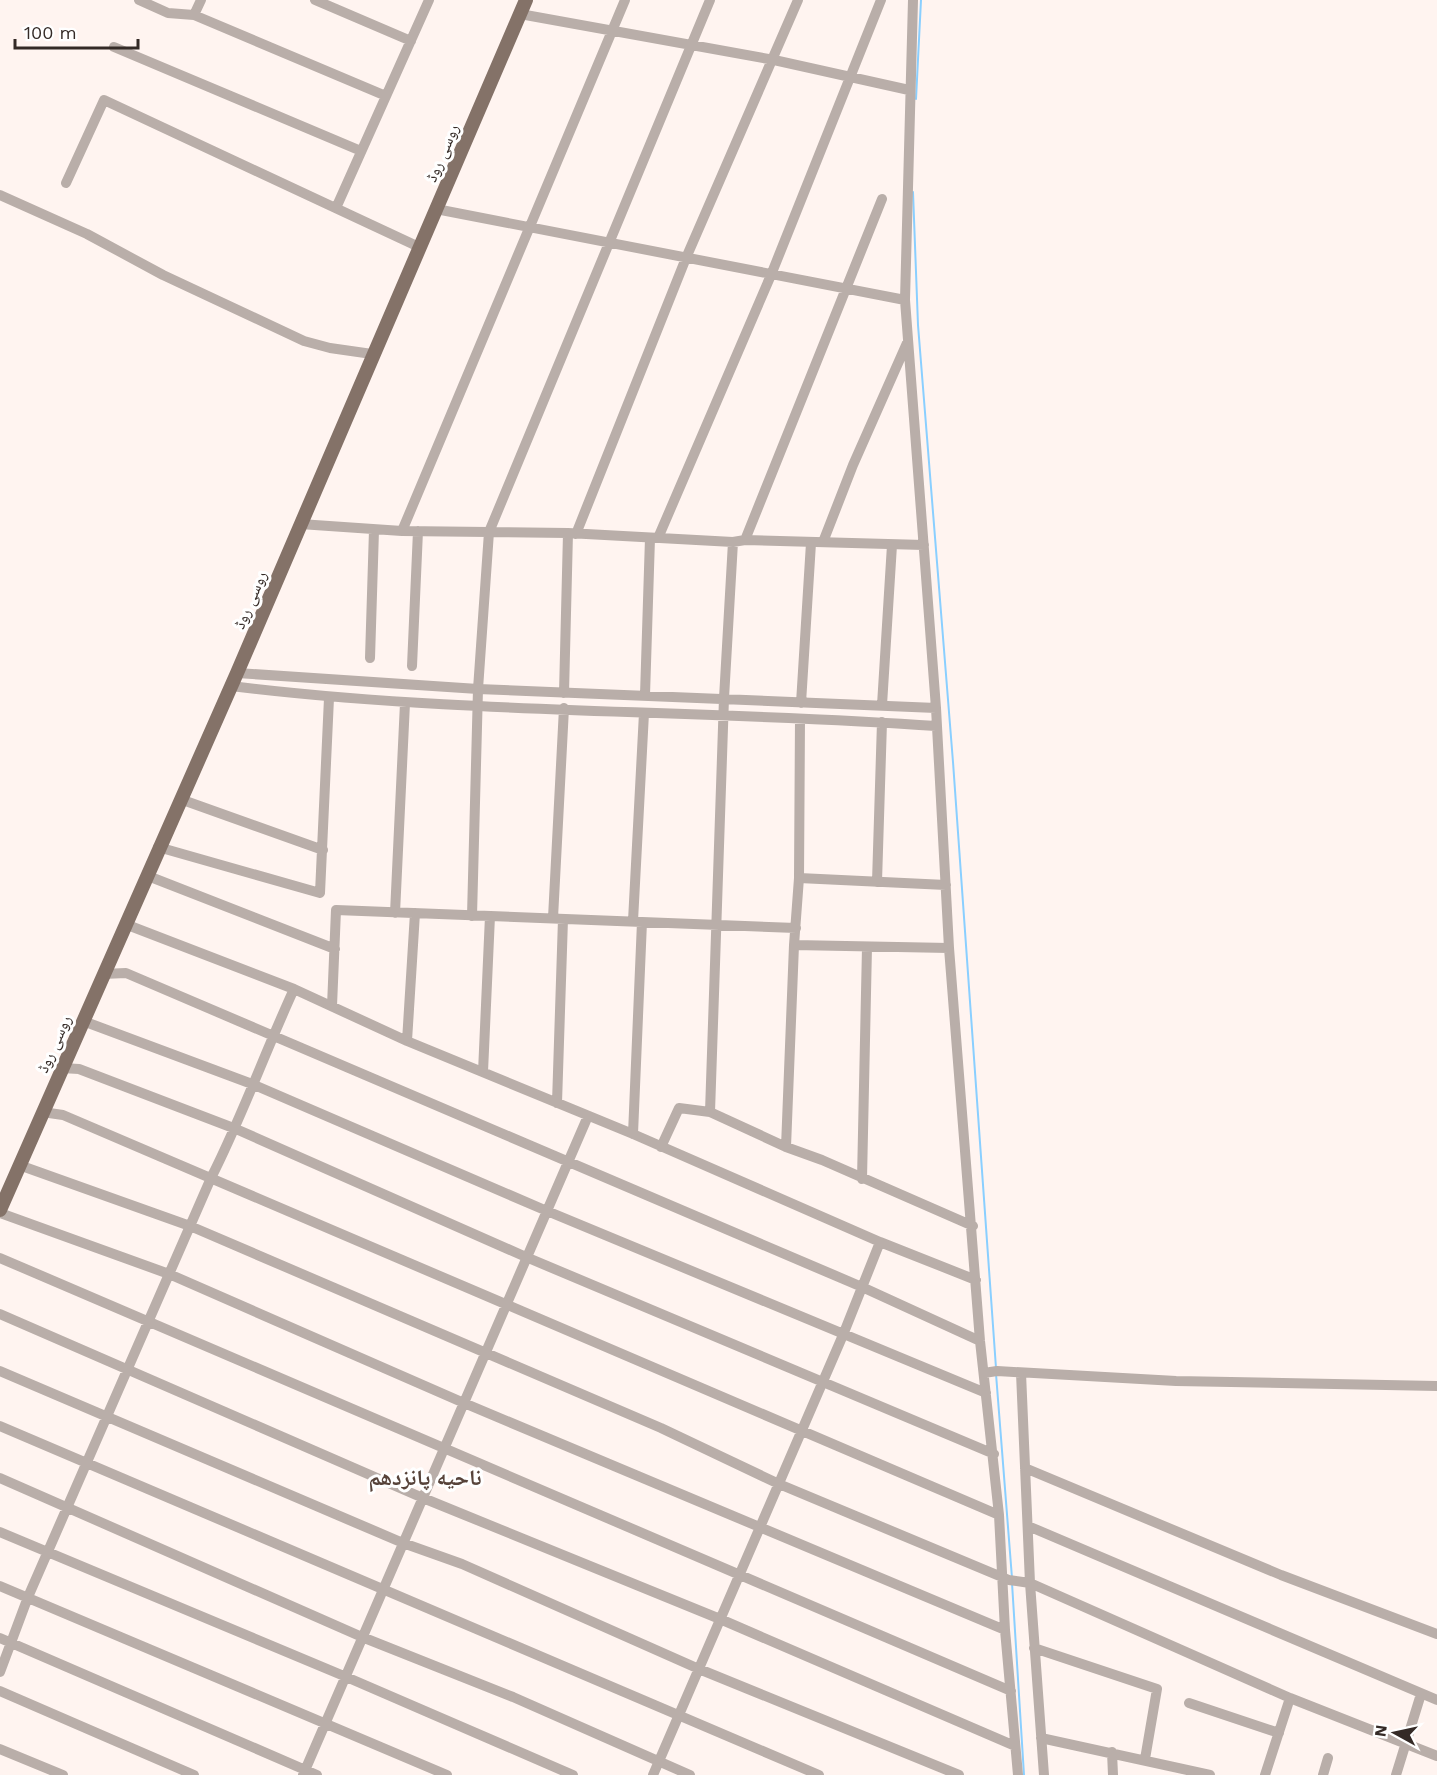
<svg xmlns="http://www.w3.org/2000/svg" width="1437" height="1775" viewBox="0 0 1437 1775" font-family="'Work Sans','Noto Naskh Arabic',sans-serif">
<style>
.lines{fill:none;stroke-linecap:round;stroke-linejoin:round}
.stream{stroke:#8acfff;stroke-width:2}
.minor{stroke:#b9aea9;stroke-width:10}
.major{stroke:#847268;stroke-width:14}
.labels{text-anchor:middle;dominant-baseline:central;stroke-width:6;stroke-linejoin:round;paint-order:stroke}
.street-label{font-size:16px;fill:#342a26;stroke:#fff}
.district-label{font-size:22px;font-weight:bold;fill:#57433a;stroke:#fff}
</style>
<rect width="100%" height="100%" fill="#fff4f0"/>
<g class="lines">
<path class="stream" d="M916,99L921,0
M913,192L918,325L953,762L996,1368
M996,1374L1012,1578
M1012,1583L1024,1775"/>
<path class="minor" d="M139,0L168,13L194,15L201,0
M315,0L411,41
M913,0L905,300L936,708L949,948L980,1341L999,1515L1005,1630L1018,1775
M520,14L774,60L909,90
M194,15L386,96
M114,47L361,151
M66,183L104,100L419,247
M0,195L87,234L163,275L304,341L330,348L372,354
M336,208L429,0
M436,209L905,300
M300,524L402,531L568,533L733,542L745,540L924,545
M402,531L625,0
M576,534L686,258L798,0
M658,538L771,275L881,0
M745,540L882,199
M823,542L853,465L907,343
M370,658L374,530
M412,666L418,531
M237,673L478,689L936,708
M231,686C465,715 701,709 936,726
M564,693L568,533
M645,695L650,538
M801,703L811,543
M882,705L892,545
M180,799L323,850
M158,847L320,893L329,698
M148,876L335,949
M799,878L946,885
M877,882L882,722
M395,913L405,703
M472,916L478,689L489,532L710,0
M553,918L564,708
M633,921L644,713
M125,924L294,989L407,1041L633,1134L880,1242L976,1280
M794,945L949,948
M103,974L126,973L862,1287L980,1341
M332,1006L336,910L796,928
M83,1021L252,1084L547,1211L986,1393
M407,1041L415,913
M61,1068L79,1069L236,1129L526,1257L994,1454
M483,1072L490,916
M557,1103L563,919
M42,1112L63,1115L999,1515
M710,1112L724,698L733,542
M633,1134L642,922
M661,1147L679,1108L710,1112L786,1147L822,1160L973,1226
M786,1147L794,945L799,878L800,719
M19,1165L190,1226L661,1428L779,1484L1009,1580L1030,1583L1290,1698L1437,1756
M862,1179L867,947
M0,1213L169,1274L464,1403L1005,1630
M0,1258L1011,1691
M0,1314L423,1498L720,1619L1015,1746
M0,1371L403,1543L462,1564L699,1669L959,1775
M984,1373L997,1371L1176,1381L1437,1386
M1021,1373L1030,1583L1044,1775
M0,1426L819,1775
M1025,1468L1281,1575L1437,1634
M0,1478L362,1637L513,1697L690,1775
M1028,1526L1437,1700
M0,1532L344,1676L573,1775
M0,1586L447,1775
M0,1638L317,1775
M1034,1648L1157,1689L1145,1759
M0,1672L28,1597L211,1178C242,1117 265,1052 294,989
M0,1691L194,1775
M1189,1703L1279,1733
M1041,1738L1210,1775
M0,1749L63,1775
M1112,1752L1113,1775
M303,1775L588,1116
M653,1775L843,1335L880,1242
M1265,1775L1290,1698
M1323,1775L1328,1758
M1396,1775L1421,1694"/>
<path class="major" d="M0,1210L237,673L526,0"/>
</g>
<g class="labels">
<g class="street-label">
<text transform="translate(442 153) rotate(-67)">روسی روڈ</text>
<text transform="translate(250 600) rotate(-67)">روسی روڈ</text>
<text transform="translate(54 1044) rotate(-66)">روسی روڈ</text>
</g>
<g class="district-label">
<text x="425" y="1477">ناحیه پانزدهم</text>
</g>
</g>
<g transform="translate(1395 1733) rotate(278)" stroke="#ffffff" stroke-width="4.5" paint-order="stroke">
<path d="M0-4.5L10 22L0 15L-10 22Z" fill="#342a26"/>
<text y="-9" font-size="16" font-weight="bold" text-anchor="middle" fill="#342a26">N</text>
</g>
<path d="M15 39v9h123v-9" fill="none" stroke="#342a26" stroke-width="3"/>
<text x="24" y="39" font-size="18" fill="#342a26" stroke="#ffffff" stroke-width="4.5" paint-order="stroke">100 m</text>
</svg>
